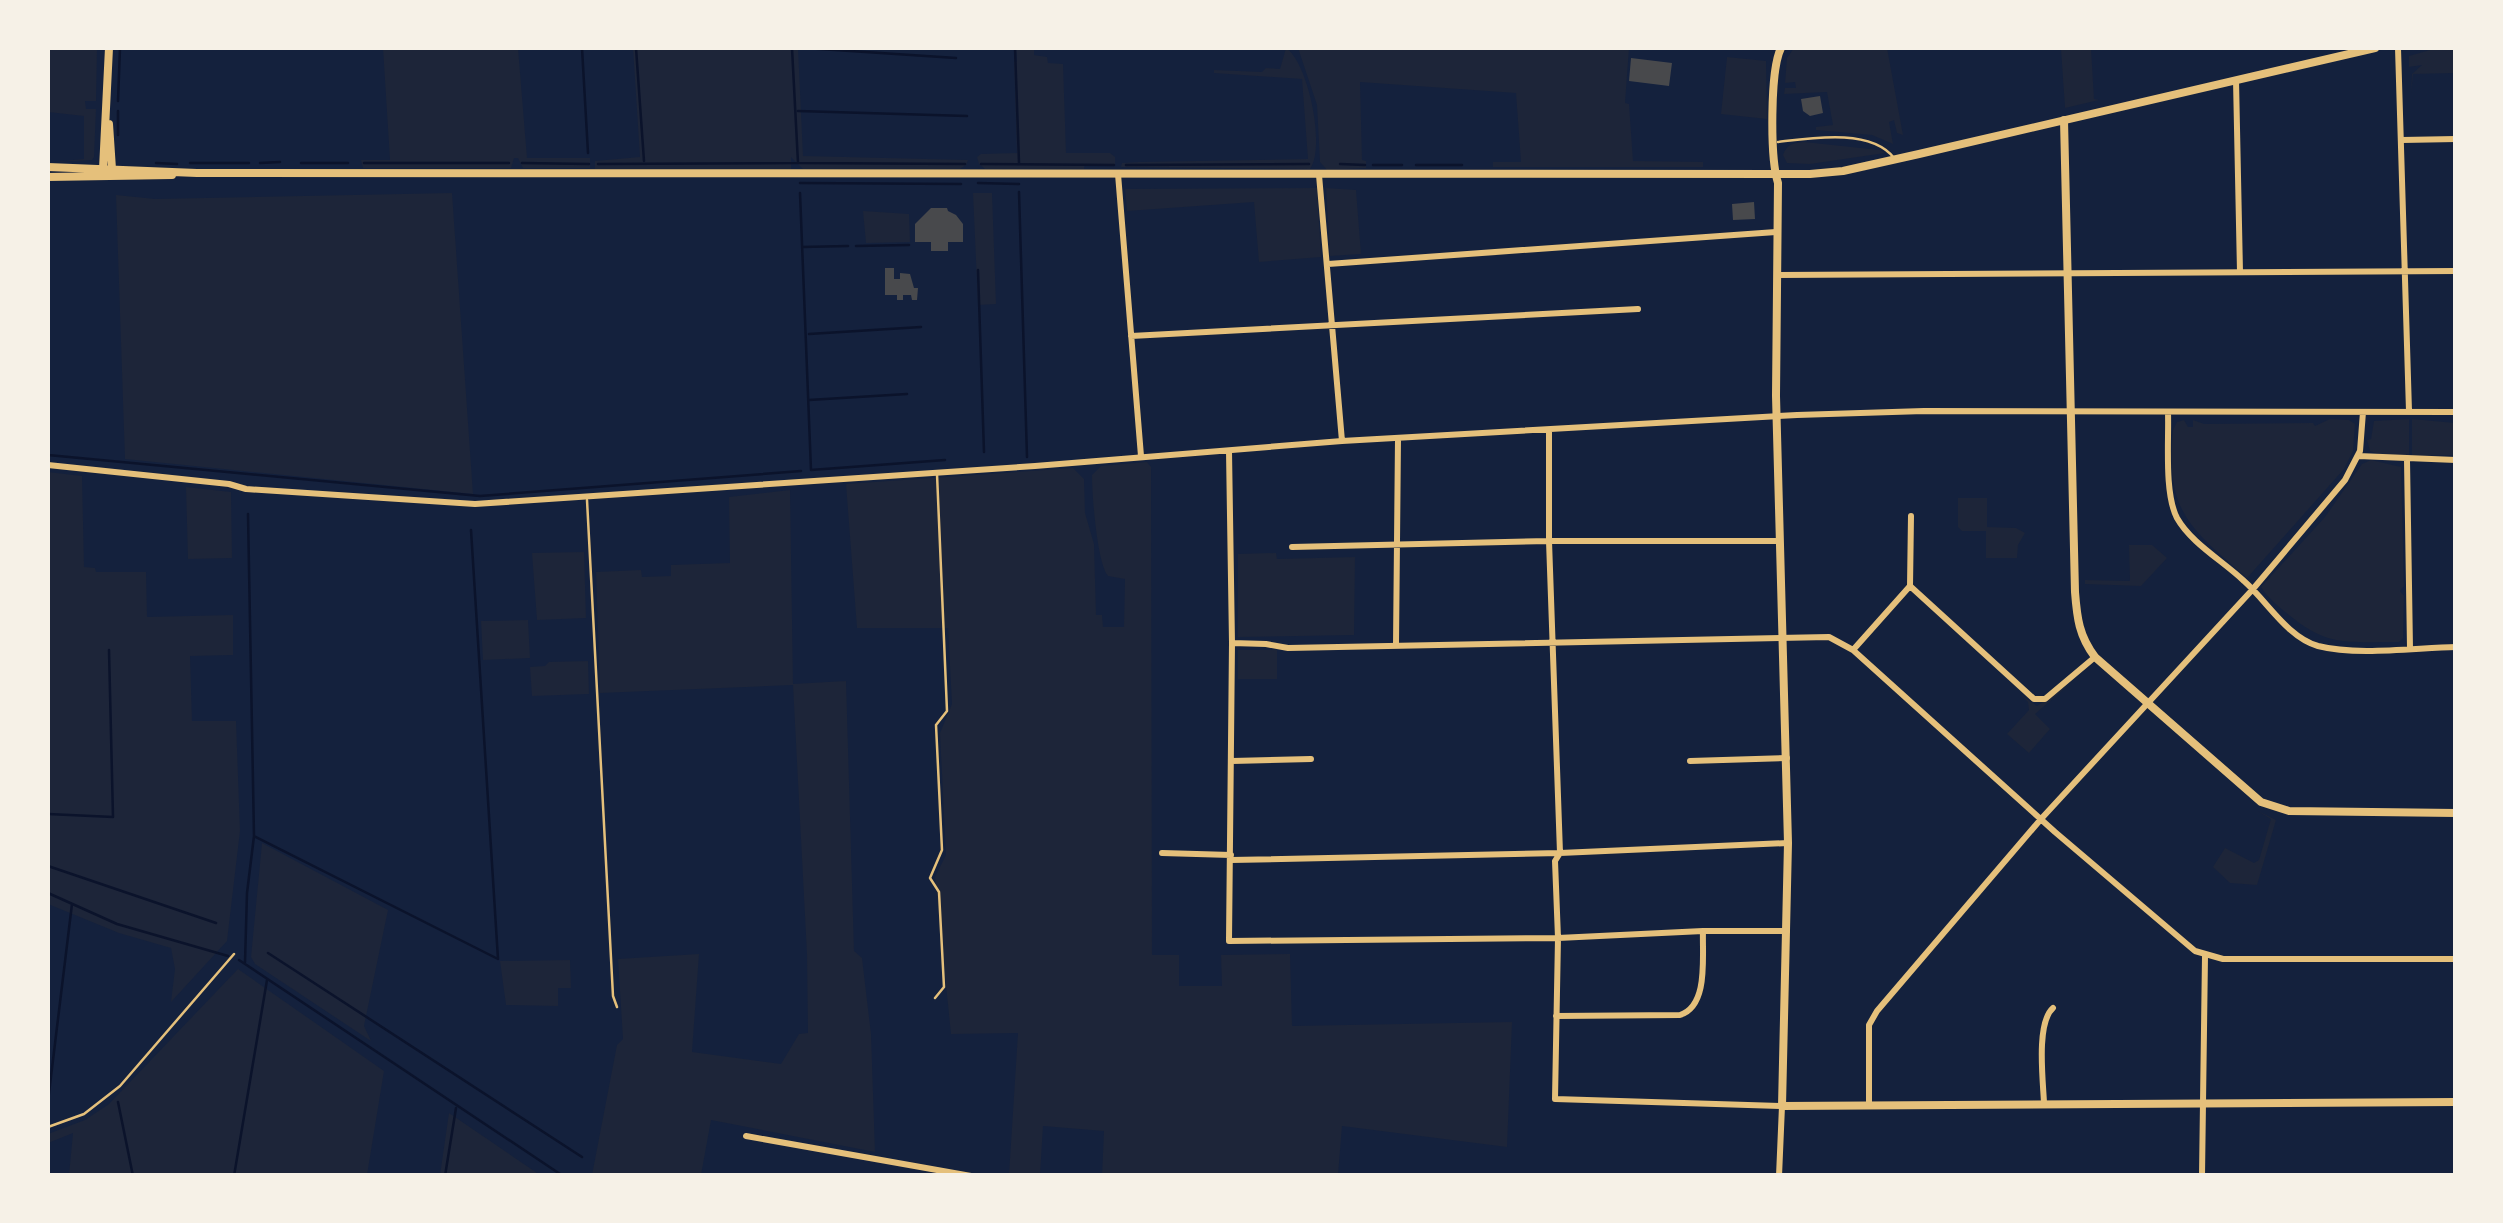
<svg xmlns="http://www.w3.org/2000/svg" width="2503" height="1223" viewBox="0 0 2503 1223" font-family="Ubuntu,sans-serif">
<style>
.green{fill:#1d2539}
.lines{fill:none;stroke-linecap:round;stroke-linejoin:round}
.stream{stroke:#0b132b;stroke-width:2.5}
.building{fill:#48494c}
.path{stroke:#e5c07b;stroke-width:2.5}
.service{stroke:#e5c07b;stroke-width:2.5}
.minor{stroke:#e5c07b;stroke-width:6}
.tertiary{stroke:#e5c07b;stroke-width:8}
</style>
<rect width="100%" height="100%" fill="#14213d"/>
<path class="green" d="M48,48H97L96,101H85L86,109H96L94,157L92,160L53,162L84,159V116L48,112Z
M383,48H518L527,158H590V168H523L518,158H514L511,168H363L361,160H390Z
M633,48H798L803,156L968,160L966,165L960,169H803L791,157V169H595V161L640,157Z
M1016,48L1034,49V55L1047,57L1048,63L1063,64L1066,153H1110L1115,157V166H1084V169H985L979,164L977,157L981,154L1017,153L1014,62L1017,61Z
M1286,48C1308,62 1326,147 1310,169L1121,167L1122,163L1139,162L1308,159L1302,79L1214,73V70L1262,72L1266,68L1280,69Z
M1298,48H1629L1625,103L1629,104L1633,161L1703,162V167H1493V162H1521L1516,93L1360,82L1362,160L1366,161V168L1327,170L1320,162L1317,105Z
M1794,48H1887L1903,135L1897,133L1894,120L1889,122L1893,144L1872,135L1816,130V127L1833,125L1827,92L1784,94L1785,88H1796L1795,82L1785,83L1787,58Z
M2091,48L2094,99L2099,100L2065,108L2061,49Z
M2437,48H2455V73L2413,74L2411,94L2412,74L2422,65L2409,67V56Z
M1727,57L1766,61L1767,119L1721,114Z
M1804,142L1880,150L1885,153L1810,164L1787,163L1783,155C1787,144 1793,143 1804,142Z
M1317,188L1321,257L1259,262L1254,202L1127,211L1125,189Z
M1326,188L1356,190L1361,254L1330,256Z
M452,193L473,494L125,459L116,195L155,199Z
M973,193H992L996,304L978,305Z
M863,211L909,214L910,242L866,243Z
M2330,419L2349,420L2355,424L2353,451L2344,469L2247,578C2190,528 2165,512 2173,430L2177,422L2184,420L2188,427H2193V420L2204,424L2313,423L2315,426Z
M2409,419V456L2379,454L2370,451L2367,440L2371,439L2374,421Z
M2412,419L2455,423V455L2412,456Z
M2371,460L2401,467L2404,586L2400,591L2404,596L2403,638L2399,642C2351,641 2330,649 2289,615C2279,607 2268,598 2261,587L2325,517L2362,464Z
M1147,462L1151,467L1152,955H1179V986H1222L1221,955L1290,954L1292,1026L1512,1022L1507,1147L1342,1126L1338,1175L1102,1176L1104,1131L1043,1126L1040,1175H1009L1018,1033L951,1034L935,877L946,855L940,733L952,704L948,628H857L846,484L1073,468L1084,479L1085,513L1094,544L1096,615H1102L1103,627H1124L1125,579L1108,576C1097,563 1092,495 1092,475L1101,466Z
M48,472L82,476L84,567L95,568L96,572H146L147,617L233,615V655L190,656L192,721H236L240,831L227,941L171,1002L175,969L171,948L119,933L48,904Z
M186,487L231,492L232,558L188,559Z
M790,490L793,684L846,681L854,951L862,958L871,1034L875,1152L711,1120L701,1175H592L617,1045L623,1039L618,959L699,954L692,1052L781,1064L799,1034L808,1033L807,954L793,685L600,693L596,572L641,570L642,577L671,576V565L730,563L729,497Z
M1958,498H1987V527L2016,528L2025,533L2018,545L2017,558H1986V531H1962L1958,527Z
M2129,545H2152L2167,558L2141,586L2085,584V580L2130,581Z
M584,552L586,618L537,620L532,553Z
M1276,553L1277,559L1355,557L1354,635L1238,637V554Z
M528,620L530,658L483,660L481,621Z
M1238,650H1277V679H1238Z
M588,661L589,694L532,696L530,667L545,666L549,662Z
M2072,682L2035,714L2050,729L2029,753L2007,734L2029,710L2028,702L2020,694L2037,706Z
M2258,811L2276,820L2257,885L2230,883L2213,867L2225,848L2254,863L2259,860L2271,819Z
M262,843L388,910L364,1026L371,1041L255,964L251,957Z
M570,960L571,988H558V1006L506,1005L500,961Z
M238,969L384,1071L367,1175H69L73,1133L48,1143V1134L85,1120L109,1104Z
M449,1113L537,1173L440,1175Z"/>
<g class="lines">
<path class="stream" d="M582,48L588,153
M636,48L644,161
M792,48L798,163L965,164
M805,48L956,58
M1015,48L1019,163
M118,101L120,48
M118,111V135
M798,111L967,116
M156,163L177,164
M190,163H249
M260,163L280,162
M301,163H348
M364,163H509
M522,163L589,164
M598,164L797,163
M981,164L1114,165
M1340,164L1365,165
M1126,165L1309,164
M1373,165H1402
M1416,165H1462
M800,183L961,184
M978,183L1019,184
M1019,192L1027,457
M800,193L811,470L945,460
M856,246L909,245
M802,247L848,246
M978,270L984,452
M809,334L921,327
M809,400L907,394
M48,455L480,496L801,471
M48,814L113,817L109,650
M254,836L498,959L471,530
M48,866L216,923
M48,893L117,924L228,956
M268,953L582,1157
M239,960L563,1176
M245,962L247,893L254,836L248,514
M48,1101L72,904
M118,1102L133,1176
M234,1176L267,980
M445,1176L456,1108"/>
</g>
<path class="building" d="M1631,58L1672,63L1669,86L1629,81Z
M1820,96L1823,113L1810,116L1803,111L1801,99Z
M1754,202L1755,219L1733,220L1732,204Z
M931,208H947L948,211L956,215L963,224V242H948V251H931V242H915V224Z
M885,268H894V279H900V273L910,274L914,288H918L917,300H912L911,295H903V300H897V295H885Z"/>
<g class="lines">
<path class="path" d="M48,1127L84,1114L120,1086L234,954"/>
<path class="service" d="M1778,142C1811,138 1871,128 1894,158
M587,500L613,996L617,1007
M935,998L944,987L939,892L930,878L942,850L936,725L947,711L937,474"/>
<path class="minor" d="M2398,48L2409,411
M2236,80L2240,272
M2402,140L2456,139
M1118,174L1141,456
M1319,175L1342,441
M1328,264L1776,232
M1777,275L2456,271
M1131,336L1638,309
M2168,412C2169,440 2164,493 2177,518C2191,543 2223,561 2244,581C2267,601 2287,637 2318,646C2357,656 2414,648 2456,647
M1549,431V541L1560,853L1555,861L1558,938L1555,1099L1782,1106L1779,1176
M1229,451L1232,643L1229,941L1558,938L1703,931H1787
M2358,456L2456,460
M2407,460L2410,648
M48,465L229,484L246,489L475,504L1035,466L1342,441L1797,415L1924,411L2456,412
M1911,516L1910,586L2034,699H2045L2095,657
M1292,547L1549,541H1780
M1232,643L1266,644L1288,648L1829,637L1853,650L2055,832L2195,951L2223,959H2456
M1396,645L1398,439
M1853,650L1910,586
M1232,761L1311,759
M1690,761L1787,758
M1162,853L1231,855
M1231,860L1560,853L1788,843
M1556,1016L1680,1015C1709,1006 1702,956 1703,931
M2044,1103C2043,1080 2036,1023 2053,1008
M1869,1105V1025L1877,1011L2041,819L2253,589L2345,480L2360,451L2363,412
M746,1136L971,1176
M2202,1176L2205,956"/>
<path class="tertiary" d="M1781,48C1770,70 1770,158 1778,183L1776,396L1788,843L1782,1106L2456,1102
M2064,120L2075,592C2077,618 2079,636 2095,657L2261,802L2289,811L2456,813
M109,124L112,169
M48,167L197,173L1810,174L1843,171L1919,154L2375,48
M103,169L109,48
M48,177L172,175"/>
</g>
<rect width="2503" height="1223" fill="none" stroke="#f6f1e7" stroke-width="100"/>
</svg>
